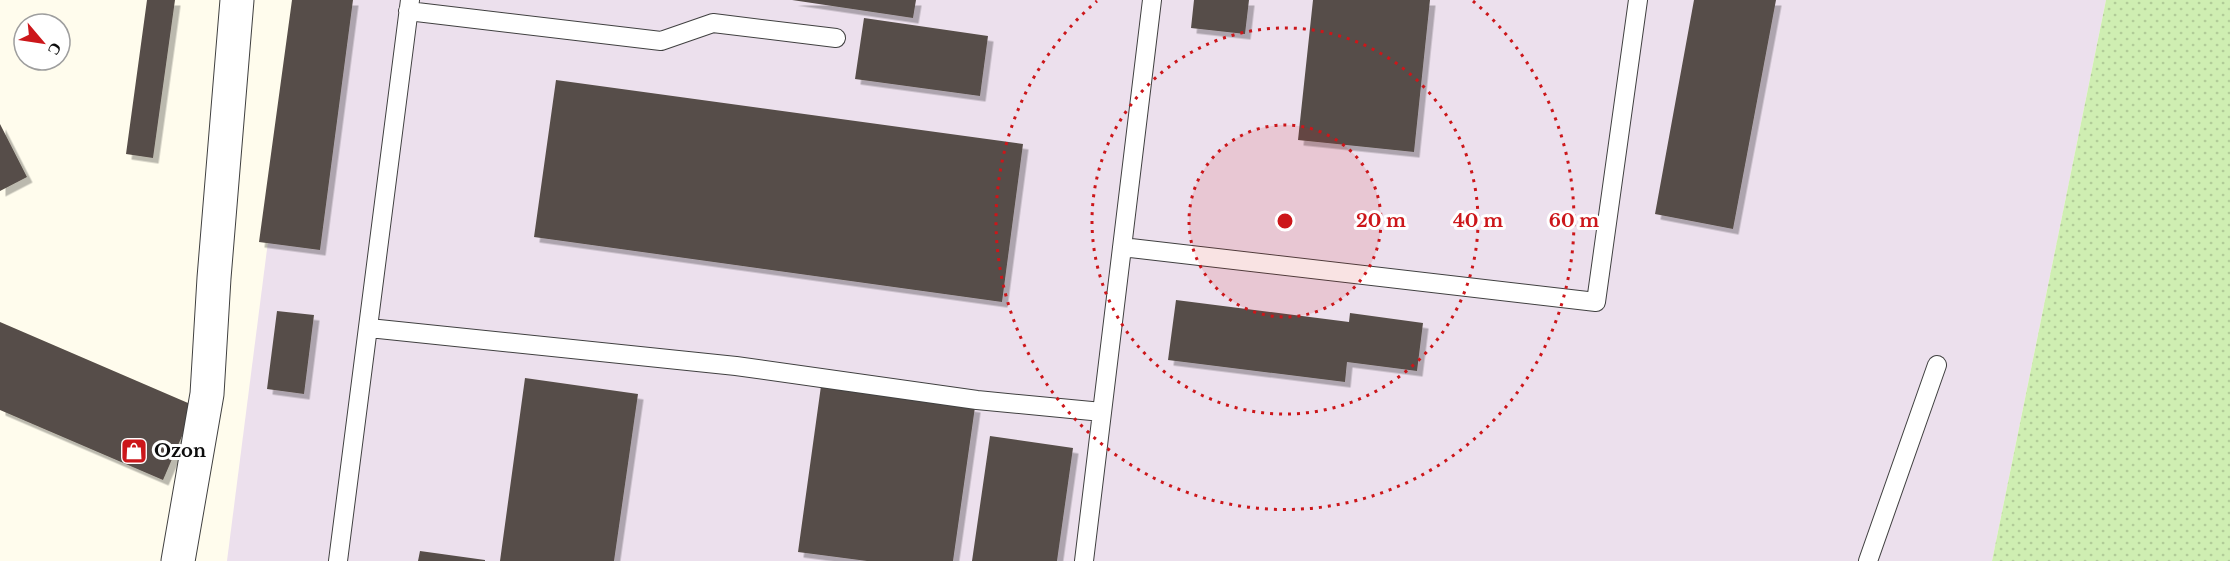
<svg xmlns="http://www.w3.org/2000/svg" width="2230" height="561" viewBox="0 0 2230 561" font-family="'Libre Baskerville',serif">
<style>
.industrial{fill:#ece0ed}
.grass{fill:url(#grass-dots)}
.building{fill:#574e48;filter:url(#shadow)}
.lines{fill:none;stroke-linecap:round;stroke-linejoin:round}
.lane-casing{stroke:#404040;stroke-width:20}
.street-casing{stroke:#404040;stroke-width:35}
.lane{stroke:#fff;stroke-width:18}
.street{stroke:#fff;stroke-width:33}
.ring{fill:none;stroke:#cc161a;stroke-width:3;stroke-dasharray:3 6}
.labels{text-anchor:middle;dominant-baseline:central;stroke-width:6;stroke-linejoin:round;paint-order:stroke}
.poi-label{font-size:18px;font-weight:bold;fill:#0d0d0d;stroke:#fff;text-anchor:start}
.centre{fill:#cc161a;stroke:#fff;stroke-width:3}
.ring-label{font-size:18px;text-anchor:middle;font-weight:bold;fill:#cc161a;stroke:#fff;stroke-width:6;stroke-linejoin:round;paint-order:stroke}
</style>
<defs>
<pattern id="grass-dots" width="8" height="8" patternUnits="userSpaceOnUse" patternTransform="scale(1.5)"><rect width="8" height="8" fill="#cfeeb2"/><path d="M2 2h.1M6 6h.1" fill="none" stroke="#b1cb98" stroke-width="1.8" stroke-linecap="round"/></pattern>
<filter id="shadow"><feDropShadow dx="5.5" dy="5.5" stdDeviation="0" flood-color="#0004"/></filter>
</defs>
<rect width="100%" height="100%" fill="#fffced"/>
<path class="industrial" d="M299,0H2106L1992,561H227Z"/>
<path class="grass" d="M2106,0H2230V561H1992Z"/>
<path class="building" d="M147,0H175L153,158L126,154Z
M292,0H353L320,250L259,242Z
M792,0H916L913,18Z
M1194,0H1249L1245,34L1191,28Z
M1313,0H1430L1414,152L1298,140Z
M1694,0H1776L1733,229L1655,214Z
M864,18L988,36L980,96L855,79Z
M556,80L1023,144L1002,302L534,237Z
M0,124L27,177L0,191Z
M1176,300L1349,322L1350,313L1423,323L1417,371L1347,362L1345,382L1168,360Z
M277,311L314,315L304,394L267,389Z
M0,322L195,406L163,480L0,410Z
M525,378L638,394L614,561H500Z
M821,386L975,407L953,561H867L798,552Z
M990,436L1073,448L1057,561H972Z
M420,551L485,560V561H418Z"/>
<g class="lines">
<defs>
<path id="lane" d="M408,11L661,41L713,23L836,38
M1122,247L1596,302L1638,0
M369,328L736,366L977,400L1102,412
M338,561L410,0
M1084,561L1152,0
M1868,561L1937,365"/>
<path id="street" d="M178,561L207,394L214,278L237,0"/>
</defs>
<use href="#lane" class="lane-casing"/>
<use href="#street" class="street-casing"/>
<use href="#lane" class="lane"/>
<use href="#street" class="street"/>
</g>
<circle cx="1285" cy="221" r="96" fill="#cc161a" fill-opacity=".12"/>
<g class="ring">
<circle cx="1285" cy="221" r="96"/>
<circle cx="1285" cy="221" r="193"/>
<path d="M1473 1A289 289 0 1 1 1097 1"/>
</g>
<defs>
<symbol id="shop-square" viewBox="-11 -11 22 22"><rect x="-9" y="-9" width="18" height="18" rx="4" fill="#cc161a" stroke="#fff"/><path d="M-5-2.5h2.3a2.7 3.5 0 0 1 5.4 0H5L5.5 6h-11ZM-1.5-2.5h3a1.5 2.3 0 0 0-3 0Z" fill="#fff"/></symbol>
</defs>
<g fill-rule="evenodd">
<use href="#shop-square" x="119" y="436" width="30" height="30"/>
</g>
<g class="labels">
<g class="poi-label">
<text x="154" y="451">Ozon</text>
</g>
</g>
<circle cx="1285" cy="221" r="9" class="centre"/>
<g class="ring-label">
<text x="1381" y="227">20 m</text>
<text x="1478" y="227">40 m</text>
<text x="1574" y="227">60 m</text>
</g>
<g transform="translate(42 42) rotate(119)"><circle r="28" fill="#ffffff" stroke="#9e9e9e" stroke-width="1.5"/>
<path d="M0-4.5L10 22L0 15L-10 22Z" fill="#cc161a"/>
<text y="-9" font-size="16" font-weight="bold" text-anchor="middle" fill="#0d0d0d">С</text>
</g>
</svg>
